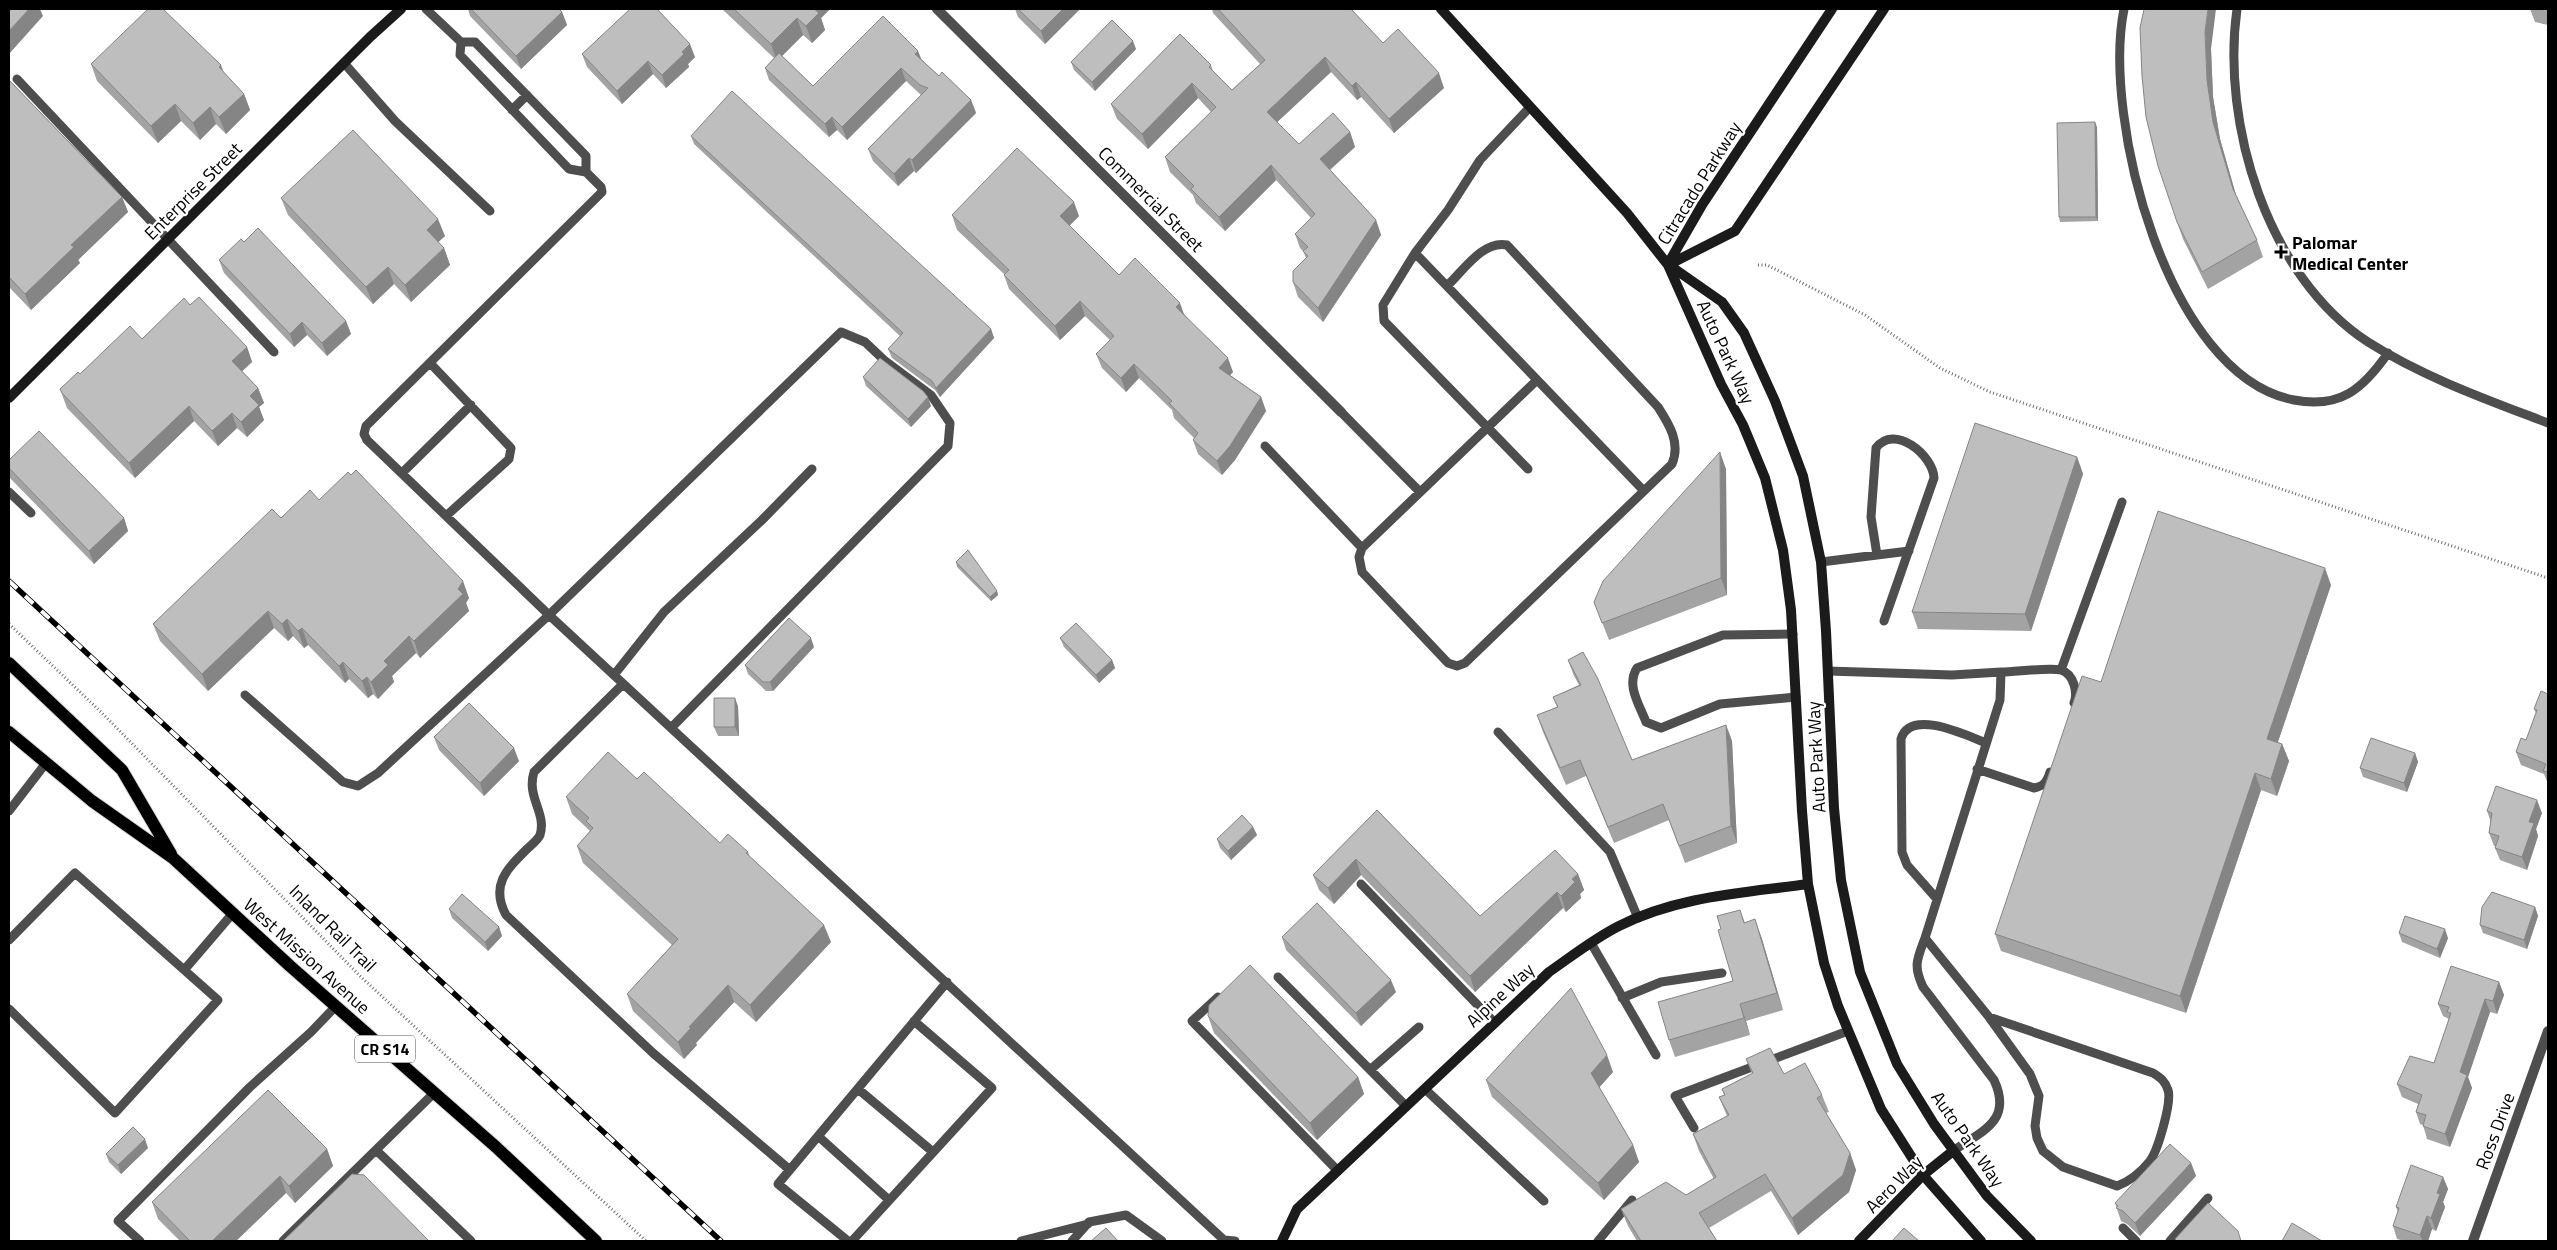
<svg xmlns="http://www.w3.org/2000/svg" width="2557" height="1250" viewBox="0 0 2557 1250" font-family="'Titillium Web',sans-serif">
<style>
.lines{fill:none;stroke-linecap:round;stroke-linejoin:round}
.primary-casing{stroke:#dbdbdb;stroke-width:14}
.path{stroke:#707070;stroke-width:3;stroke-dasharray:1 2.5;stroke-linecap:butt}
.lane{stroke:#4e4e4e;stroke-width:9}
.street{stroke:#4e4e4e;stroke-width:10}
.secondary{stroke:#1b1b1b;stroke-width:10}
.primary{stroke:#000;stroke-width:12}
.rail-casing{stroke:#000;stroke-width:5.5}
.rail{stroke:#fff;stroke-width:4;stroke-dasharray:11;stroke-linecap:butt}
.wall{fill:#a3a3a3}
.shaded-wall{fill:#858585}
.building{fill:#bebebe;stroke:#858585}
.poi-dot{fill:#000;stroke:#fff;stroke-width:2}
.labels{text-anchor:middle;dominant-baseline:central;stroke-width:4.5;stroke-linejoin:round;paint-order:stroke}
.shield{fill:#fff;stroke:#4c4c4c;stroke-width:1}
.shield-label{font-size:16px;font-weight:bold;fill:#000}
.street-label{font-size:18px;fill:#000;stroke:#fff}
.poi-label{font-size:18px;font-weight:bold;fill:#000;stroke:#fff;text-anchor:start}
</style>
<rect width="100%" height="100%" fill="#fff"/>
<g class="lines">
<defs>
<path id="primary" d="M9,663L122,770L171,854
M9,732L92,801L173,858L290,966L496,1147L596,1241"/>
</defs>
<use href="#primary" class="primary-casing"/>
<path class="path" d="M1758,265H1767L1865,315L1940,368L1990,392L2548,578
M9,624L104,715L361,977L646,1241"/>
<path class="lane" d="M426,9L461,42H475L586,156V172L569,169L460,55L461,42
M2124,9C2102,118 2167,376 2294,400C2340,409 2363,389 2388,353
M2237,9C2221,124 2267,276 2368,342C2423,377 2488,400 2548,423
M344,63L395,121L490,211
M17,79L274,352
M512,110L527,95
M586,172L601,187L602,192L366,426L364,434L367,440L549,615L1224,1240L1235,1241
M1415,253L1644,491
M1447,286C1463,271 1483,240 1507,245L1658,407C1669,424 1681,443 1672,464L1465,663L1457,666L1448,663L1362,572L1359,557L1362,548L1537,380
M430,363L511,448L509,459L446,516
M1341,412L1420,492
M1265,446L1362,548
M1528,469L1384,321L1383,305L1415,253L1448,210L1480,160L1530,107
M402,473L471,405
M9,492L31,513
M1877,555L1871,517L1876,448C1894,423 1933,455 1934,478L1884,621
M1821,562L1909,551
M1793,634L1723,635L1637,668C1626,685 1639,704 1646,722L1661,728L1720,704L1796,697
M2061,670L2122,502
M1828,671L1952,675L2001,672L2000,700L1925,938L1989,1017L2030,1074L2039,1096L2035,1126L2037,1138L2043,1151L2063,1167L2117,1186C2131,1181 2141,1172 2150,1161C2158,1150 2172,1102 2168,1090C2165,1081 2161,1078 2153,1073L1989,1017
M2001,672C2015,672 2049,667 2061,670C2074,674 2078,693 2074,703
M614,675L664,612L762,520L812,469
M623,684L534,772C526,797 547,813 540,835C538,840 531,845 527,849C507,869 490,885 506,915L653,1053L790,1170
M245,695L343,782L358,786L378,773L549,615L841,332L865,342L884,360L931,395L950,423L948,446L671,728
M1498,732L1610,852L1638,918
M1977,769L2034,788C2044,786 2047,782 2050,772
M9,811L46,763
M1361,884L1495,1023
M1937,899L1907,865L1902,852L1901,739C1910,708 1966,735 1986,743
M1925,938C1917,959 1913,966 1923,987L1994,1080C2013,1121 1982,1131 1953,1151
M9,940L75,873L218,1000L115,1113L9,1009
M1591,943L1656,1055
M185,969L233,913
M1278,977L1406,1106
M1218,997L1192,1021L1338,1171
M1622,998L1661,982L1722,973
M1370,1070L1419,1027
M858,1089L933,1152
M1425,1089L1544,1201
M1694,1128L1675,1096L1848,1031
M818,1136L889,1200
M376,1150L471,1241
M2123,1228L2136,1241
M140,1241L118,1221L250,1087L311,1032L336,1006
M283,1241L434,1093
M848,1241L778,1184L947,982
M852,1241L992,1088L914,1021
M1021,1241L1088,1224
M1072,1241L1089,1222L1126,1215L1162,1241
M1598,1241L1632,1200
M2170,1241L2208,1198"/>
<path class="street" d="M937,9L1341,412
M2473,1241L2548,1031"/>
<path class="secondary" d="M1441,9L1627,213L1668,265L1721,384L1743,425L1765,478L1783,550L1791,610L1802,811L1808,884L1824,963L1838,1006L1881,1109L1923,1175L1981,1241
M1668,264L1702,205L1832,9
M1668,265L1735,231L1884,9
M1669,265L1722,302L1744,333L1775,401L1803,476L1821,562L1826,631L1834,808L1841,880L1860,972L1897,1064L1934,1124L1987,1196L2031,1241
M9,398L370,37L401,9
M1282,1241L1297,1209L1549,972C1572,956 1595,938 1619,926C1678,896 1744,893 1808,884
M1859,1241L1923,1175L1953,1151"/>
<use href="#primary" class="primary"/>
<defs>
<path id="rail" d="M9,581L721,1241"/>
</defs>
<use href="#rail" class="rail-casing"/>
<use href="#rail" class="rail"/>
</g>
<path class="wall" d="M468,9H559L562,12L567,25L521,69L470,16Z
M722,9H830L821,18L825,30L812,43L803,35L782,56L813,86L922,60L939,76L971,100L976,113L916,173L914,171L898,186L873,161L868,149L921,95L906,81L847,140L837,130L829,137L769,80L765,68L774,58Z
M1015,9H1080L1045,44L1018,17Z
M1212,9H1351L1383,43L1444,88L1394,133L1361,97L1357,100L1331,72L1277,122L1299,144L1350,132L1355,147L1330,170L1376,220L1381,235L1323,322L1298,297L1293,282L1306,258L1303,251L1300,248L1295,234L1311,218L1276,180L1225,231L1196,203L1193,195L1170,172L1165,157L1211,112L1198,98L1148,149L1117,119L1111,104L1211,65L1213,71L1232,90L1260,64L1213,13Z
M2530,9H2548V25L2535,22Z
M1136,49L1095,91L1074,70L1071,62Z
M2211,49L2213,97L2220,139L2236,195L2257,240L2263,257L2208,289L2183,239L2177,222Z
M582,54L695,57L688,64L689,67L666,88L653,74L622,104L587,67Z
M91,64L224,73L244,94L250,110L226,134L216,124L200,140L181,121L158,143L97,81Z
M9,80L122,197L128,212L78,260L80,263L31,310L9,287Z
M2097,127L2098,221L2060,222L2059,217Z
M691,136L991,329L994,338L940,397L935,390L892,358L888,349L900,336L694,144Z
M281,198L445,236L438,242L444,248L450,265L411,302L394,284L373,304L288,215Z
M952,215L1079,216L1069,226L1119,275L1185,315L1233,372L1230,375L1261,397L1266,411L1235,460L1222,475L1198,454L1193,440L1194,438L1174,418L1172,410L1139,378L1126,392L1102,368L1096,354L1110,340L1085,316L1060,340L1009,289L1004,275V274L957,230Z
M244,242L346,321L351,334L327,356L307,335L294,347L224,273L219,260Z
M190,305L247,347L252,362L242,371L258,388L264,403L259,407L264,420L247,437L237,428L218,446L194,421L135,478L67,408L60,389L80,374L142,339Z
M863,377L931,406L911,427L866,386Z
M2077,457L2083,474L2031,631L1918,629L1912,612Z
M9,460L124,518L128,531L94,564L9,477Z
M1726,469L1727,595L1609,640L1594,602Z
M319,500L469,598L466,603L469,611L420,658L416,653L392,676L394,682L378,699L373,694L368,698L349,679L345,683L308,645L304,648L293,636L288,641L274,628L208,691L160,641L153,624L281,518Z
M956,562L997,591L998,595L991,601L957,567Z
M2331,585L2278,742L2282,744L2289,761L2277,796L2261,790L2186,1013L2001,951L1995,934L2101,682Z
M1060,638L1112,660L1115,668L1099,683L1064,647Z
M814,647L773,691H766L748,674L745,665Z
M1568,660L1632,760L1726,725L1732,741L1737,843L1685,863L1669,820L1614,843L1586,776L1566,785L1543,732L1537,715L1557,707L1553,697L1579,685L1574,676Z
M2548,694V784L2544,774L2521,765L2516,752L2526,740L2536,713L2534,709Z
M738,706L739,736H718L714,727Z
M434,737L519,761L484,796L439,750Z
M2415,753L2418,762L2407,792L2363,777L2360,768Z
M637,779L720,843L748,852L750,857L831,942L756,1022L734,1002L696,1043L697,1045L684,1059L633,1011L627,994L672,945L583,863L577,846L590,831L589,830L572,814L566,797Z
M1377,810L1480,916L1578,874L1584,890L1580,894L1581,898L1566,912L1563,908L1475,992L1361,875L1334,904L1319,890L1313,875Z
M2487,811L2542,813L2536,829L2538,836L2527,870L2500,860L2495,848L2496,846H2494L2489,833L2491,822Z
M1253,827L1257,835L1231,860L1220,848L1217,839Z
M2535,907L2538,916L2527,949L2483,933L2480,925Z
M449,909L499,927L502,936L488,951L452,918Z
M1740,910L1745,923L1761,936L1783,1010L1746,1021L1750,1035L1675,1057L1669,1040L1733,981L1721,929Z
M2399,933L2448,938L2440,958L2402,942Z
M1282,937L1396,992L1361,1026L1286,950Z
M2499,982L2504,995L2497,1014L2490,1012L2468,1077L2472,1088L2450,1147L2427,1139L2423,1125L2420,1124L2416,1112L2418,1104L2402,1097L2397,1084L2434,1063L2449,1019L2443,1016L2438,1004Z
M1208,1016L1358,1077L1364,1094L1317,1140L1214,1033Z
M1746,1059L1784,1074L1822,1095L1829,1112L1826,1113L1850,1153L1856,1170L1849,1192L1798,1235L1771,1191L1709,1228L1717,1241H1637L1628,1226L1621,1209L1686,1195L1714,1179L1699,1151L1693,1134L1727,1116L1719,1097L1724,1095L1722,1089L1752,1074Z
M1613,1072L1599,1087L1633,1145L1639,1162L1604,1200L1492,1097L1486,1080Z
M148,1148L121,1174L109,1162L106,1154Z
M327,1149L333,1166L295,1203L286,1193L236,1241H180L158,1219L152,1202Z
M2191,1163L2196,1176L2140,1236L2127,1224L2121,1221L2115,1203Z
M2443,1177L2448,1189L2443,1202L2445,1207L2436,1231L2432,1229L2428,1241H2405L2397,1239L2393,1226L2398,1212L2396,1207Z"/>
<path class="shaded-wall" d="M29,9H40L43,16L9,54V31Z
M812,9H830L821,18L825,30L812,43L806,26Z
M1063,9H1080L1045,44L1041,31Z
M2208,9H2216L2211,49L2213,97L2220,139L2239,206L2233,189L2213,122L2207,80L2205,32Z
M562,12L567,25L521,69L516,56Z
M797,18L803,35L777,61L771,44Z
M1133,41L1136,49L1095,91L1092,82Z
M690,44L695,57L688,64L689,67L666,88L662,75L682,52Z
M918,51L923,63L915,54Z
M1325,57L1331,72L1272,127L1267,112Z
M648,61L653,74L622,104L617,91Z
M221,65L227,82L219,67Z
M901,68L906,81L847,140L842,127Z
M1439,73L1444,88L1394,133L1389,119Z
M1356,82L1361,97L1357,100L1352,86Z
M1192,83L1198,98L1148,149L1142,134Z
M244,94L250,110L226,134L219,117Z
M971,100L976,113L916,173L912,160Z
M175,104L181,121L158,143L151,126Z
M210,107L216,124L200,140L193,123Z
M832,117L837,130L829,137L825,124Z
M2095,122L2097,127L2098,221L2096,217Z
M1350,132L1355,147L1325,174L1320,159Z
M909,158L914,171L898,186L894,174Z
M1271,165L1276,180L1225,231L1219,217Z
M122,197L128,212L78,260L80,263L31,310L25,294L71,245Z
M1074,202L1079,216L1065,230L1060,216Z
M438,219L445,236L433,247L427,230Z
M1376,220L1381,235L1323,322L1318,308Z
M444,248L450,265L411,302L405,285Z
M388,267L394,284L373,304L366,287Z
M1080,301L1085,316L1060,340L1055,326Z
M1180,303L1185,317L1176,307Z
M346,321L351,334L327,356L322,343Z
M302,322L307,335L294,347L290,334Z
M991,329L994,338L940,397L936,388Z
M247,347L252,362L237,376L232,361Z
M1228,358L1233,372L1224,382L1219,368Z
M1134,364L1139,378L1126,392L1121,378Z
M258,388L264,403L259,407L264,420L247,437L241,422L250,396Z
M928,397L931,406L911,427L908,419Z
M1261,397L1266,411L1235,460L1222,475L1217,461Z
M189,406L194,421L135,478L129,463Z
M232,413L237,428L218,446L212,431Z
M1720,452L1726,469L1727,595L1721,578Z
M2077,457L2083,474L2031,631L2025,614Z
M124,518L128,531L94,564L89,551Z
M2325,568L2331,585L2273,756L2267,739Z
M463,581L469,598L466,603L469,611L420,658L414,641L458,589Z
M997,591L998,595L991,601L990,597Z
M268,611L274,628L208,691L202,674Z
M287,619L293,636L288,641L282,624Z
M302,628L308,645L304,648L298,631Z
M409,636L416,653L392,676L394,682L378,699L371,682L384,661Z
M811,638L814,647L773,691L770,682Z
M1112,660L1115,668L1099,683L1096,675Z
M343,662L349,679L345,683L339,666Z
M367,677L373,694L368,698L362,681Z
M735,698L738,706L739,736L735,727Z
M1726,725L1732,741L1737,843L1731,826Z
M2282,744L2289,761L2277,796L2271,779Z
M514,748L519,761L484,796L480,783Z
M2415,753L2418,762L2407,792L2404,783Z
M2255,773L2261,790L2186,1013L2180,996Z
M2537,800L2542,813L2536,829L2538,836L2527,870L2522,857L2529,822Z
M1253,827L1257,835L1231,860L1228,851Z
M1356,859L1361,875L1334,904L1328,888Z
M1578,874L1584,890L1580,894L1581,898L1566,912L1561,896L1572,879Z
M1557,892L1563,908L1475,992L1470,976Z
M2535,907L2538,916L2527,949L2524,940Z
M1755,919L1761,936L1783,1010L1777,993Z
M824,925L831,942L756,1022L750,1005Z
M499,927L502,936L488,951L485,942Z
M2445,929L2448,938L2440,958L2437,949Z
M1391,980L1396,992L1361,1026L1356,1013Z
M2499,982L2504,995L2497,1014L2493,1001Z
M728,985L734,1002L696,1043L697,1045L684,1059L678,1042L689,1027Z
M2485,999L2490,1012L2468,1077L2472,1088L2450,1147L2445,1134L2460,1072Z
M1740,1004L1746,1021L1750,1035L1744,1018Z
M1607,1055L1613,1072L1597,1090L1591,1073Z
M1358,1077L1364,1094L1317,1140L1310,1123Z
M145,1139L148,1148L121,1174L118,1165Z
M1633,1145L1639,1162L1604,1200L1598,1183Z
M327,1149L333,1166L295,1203L289,1186Z
M1850,1153L1856,1170L1849,1192L1798,1235L1792,1218Z
M2191,1163L2196,1176L2140,1236L2135,1223Z
M280,1176L286,1193L236,1241H212Z
M2443,1177L2448,1189L2443,1202L2445,1207L2436,1231L2431,1218L2437,1193Z
M2427,1216L2432,1229L2428,1241H2423L2420,1235Z"/>
<path class="building" d="M9,9H29L9,31Z
M148,9H163L221,65L219,67L244,94L219,117L210,107L193,123L175,104L151,126L91,64Z
M471,9H559L562,12L516,56Z
M630,9H657L690,44L682,52L684,54L662,75L648,61L617,91L582,54Z
M734,9H814L819,13L806,26L797,18L771,44Z
M1018,9H1063L1041,31Z
M1218,9H1351L1383,43L1398,29L1439,73L1389,119L1356,82L1352,86L1325,57L1267,112L1299,144L1333,113L1350,132L1320,159L1376,220L1318,308L1293,282V271L1308,256L1303,251L1308,247L1295,234L1315,214L1271,165L1219,217L1191,189L1194,186L1165,157L1216,107L1192,83L1142,134L1111,104L1180,34L1211,65L1209,67L1232,90L1265,60Z
M2144,9H2208L2205,32L2207,80L2213,122L2233,189L2257,240L2202,272L2177,222L2158,166L2146,117L2142,76L2140,28Z
M883,16L918,51L915,54L939,76L942,72L971,100L912,160L909,158L894,174L868,149L928,88L920,85L901,68L842,127L832,117L825,124L765,68L779,53L813,86Z
M1112,20L1133,41L1092,82L1071,62Z
M9,80L122,197L71,245L74,247L25,294L9,277Z
M732,91L991,329L936,388L932,381L888,349L903,333L902,332L691,136Z
M2095,122L2096,217H2059L2057,123Z
M353,130L438,219L427,230L444,248L405,285L388,267L366,287L281,198Z
M1017,148L1074,202L1060,216L1119,275L1135,258L1180,303L1176,307L1228,358L1219,368L1261,397L1230,446L1217,461L1193,440L1198,433L1169,403L1172,401L1134,364L1121,378L1096,354L1114,336L1080,301L1055,326L1004,275L1009,270L952,215Z
M258,228L346,321L322,343L302,322L290,334L219,260L241,239L244,242Z
M199,297L247,347L232,361L258,388L250,396L259,405L241,422L232,413L212,431L189,406L129,463L62,393L60,389L78,372L80,374L130,326L142,339L184,298L190,305Z
M880,358L923,391L928,397L908,419L863,377Z
M1975,423L2077,457L2025,614L1912,612Z
M39,431L124,518L89,551L9,468V460Z
M1720,452L1721,578L1602,623L1594,602L1603,581Z
M356,470L463,581L458,589L463,594L414,641L409,636L384,661L388,665L371,682L367,677L362,681L343,662L339,666L302,628L298,631L287,619L282,624L268,611L202,674L153,624L272,509L281,518L310,490L319,500L348,472L351,475Z
M2158,511L2325,568L2267,739L2282,744L2271,779L2255,773L2180,996L1995,934L2082,676L2101,682Z
M968,550L997,591L990,597L956,562Z
M789,618L811,638L770,682H763L745,665Z
M1076,623L1112,660L1096,675L1060,638Z
M1583,652L1598,679L1632,760L1726,725L1731,826L1679,846L1663,804L1608,827L1580,760L1560,768L1537,715L1558,707L1553,697L1581,685L1568,660Z
M2541,691L2548,694V772L2543,771L2546,764L2516,752L2521,738L2526,740L2537,710L2534,709Z
M714,698H735V727H714Z
M469,703L514,748L480,783L434,737Z
M2371,738L2415,753L2404,783L2360,768Z
M608,752L637,779L644,772L720,843L728,834L748,852L746,853L824,925L750,1005L728,985L689,1027L691,1028L678,1042L627,994L678,939L577,846L593,828L586,821L589,818L566,797Z
M2496,786L2537,800L2529,822L2534,823L2522,857L2495,848L2499,836L2489,833L2492,813L2487,811Z
M1377,810L1480,916L1555,850L1578,874L1572,879L1575,882L1561,896L1557,892L1470,976L1356,859L1328,888L1313,875Z
M1242,815L1253,827L1228,851L1217,839Z
M2492,892L2535,907L2524,940L2480,925L2482,907Z
M462,894L499,927L485,942L449,909Z
M1317,903L1391,980L1356,1013L1282,937Z
M1740,910L1744,923L1755,919L1777,993L1740,1004L1744,1018L1669,1040L1658,1002L1733,981L1718,930L1721,929L1717,916Z
M2405,916L2445,929L2437,949L2399,933Z
M1250,965L1358,1077L1310,1123L1208,1016L1209,1005Z
M2451,966L2499,982L2493,1001L2485,999L2460,1072L2467,1075L2445,1134L2423,1126L2426,1115L2416,1112L2422,1095L2397,1084L2410,1056L2434,1063L2451,1013L2447,1012L2449,1007L2438,1004Z
M1571,988L1607,1055L1591,1073L1633,1145L1598,1183L1486,1080Z
M1770,1048L1784,1074L1805,1063L1822,1095L1817,1098L1850,1153L1843,1175L1792,1218L1765,1174L1699,1213L1717,1241H1641L1621,1209L1666,1182L1686,1195L1716,1177L1693,1134L1729,1115L1719,1097L1725,1095L1722,1089L1753,1073L1746,1059Z
M268,1090L327,1149L289,1186L280,1176L212,1241H190L152,1202Z
M133,1127L145,1139L118,1165L106,1154Z
M2170,1144L2191,1163L2135,1223L2123,1211L2116,1208L2118,1206L2115,1203Z
M2411,1165L2443,1177L2437,1193L2440,1194L2431,1218L2427,1216L2420,1235L2393,1226L2399,1208L2396,1207Z
M352,1174L364,1175L429,1241H283Z
M2208,1203L2238,1231L2241,1241H2177L2175,1239Z
M2292,1223L2322,1241H2282Z
M1106,1228L1118,1241H1091Z
M1904,1228L1919,1241H1892Z"/>
<path class="poi-dot" d="M2278.5 244.5h5v5h5v5h-5v5h-5v-5h-5v-5h5z"/>
<g class="labels">
<rect class="shield" x="355" y="1035.5" width="60" height="27" rx="4"/>
<g class="shield-label">
<text x="385" y="1049">CR S14</text>
</g>
<g class="street-label">
<text transform="translate(1699 183) rotate(-58)">Citracado Parkway</text>
<text transform="translate(193 191) rotate(-45)">Enterprise Street</text>
<text transform="translate(1151 199) rotate(45)">Commercial Street</text>
<text transform="translate(1726 352) rotate(65)">Auto Park Way</text>
<text transform="translate(1816 757) rotate(-93)">Auto Park Way</text>
<text transform="translate(333 928) rotate(45)">Inland Rail Trail</text>
<text transform="translate(307 956) rotate(42)">West Mission Avenue</text>
<text transform="translate(1500 995) rotate(-43)">Alpine Way</text>
<text transform="translate(2495 1131) rotate(-70)">Ross Drive</text>
<text transform="translate(1968 1139) rotate(55)">Auto Park Way</text>
<text transform="translate(1894 1184) rotate(-45)">Aero Way</text>
</g>
<g class="poi-label">
<text x="2292" y="242">Palomar<tspan x="2292" dy="21">Medical Center</tspan></text>
</g>
</g>
<rect width="2557" height="1250" fill="none" stroke="#000000" stroke-width="20"/>
</svg>
